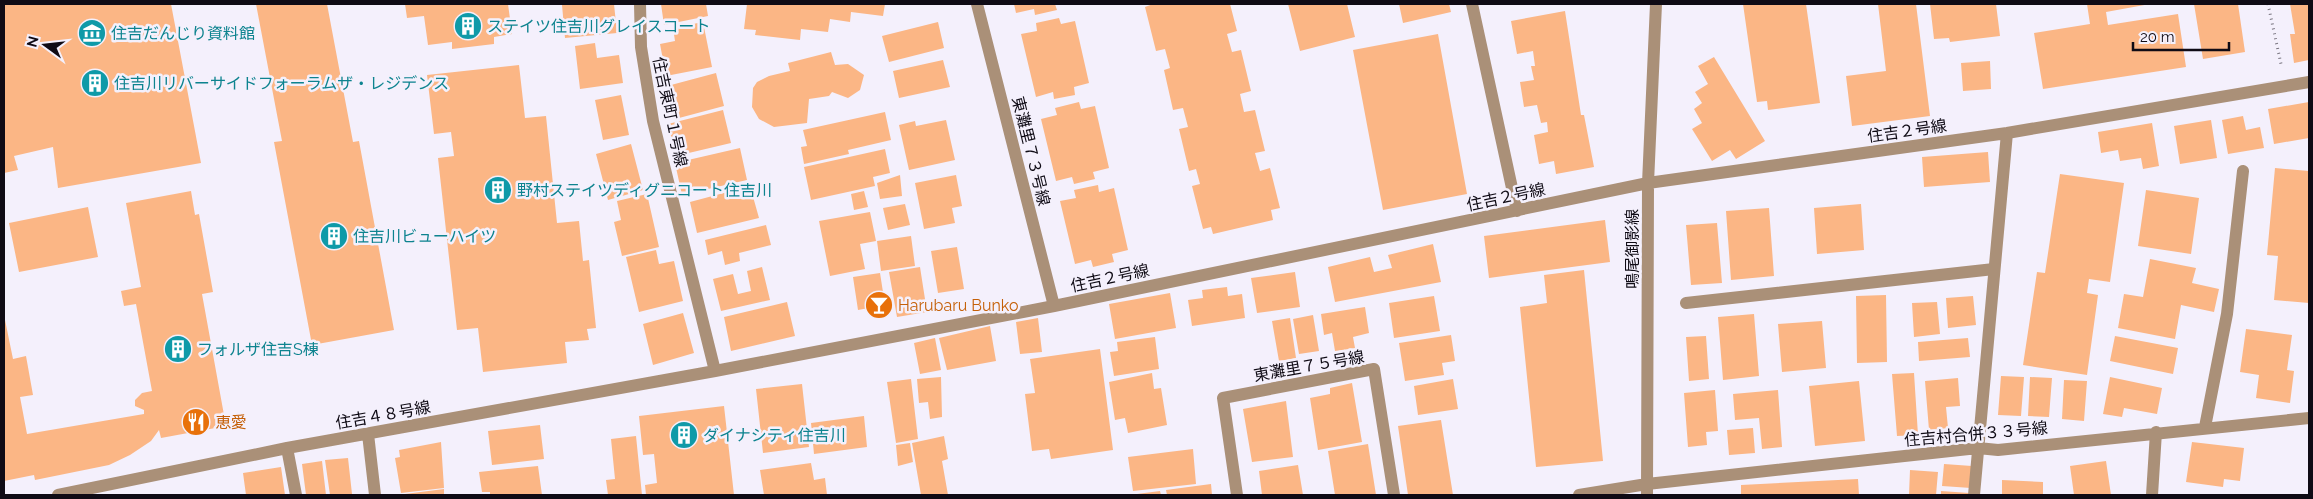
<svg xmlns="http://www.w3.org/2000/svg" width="2313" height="499" viewBox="0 0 2313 499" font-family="Raleway,'Noto Sans JP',sans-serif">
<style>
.building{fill:#fbb685}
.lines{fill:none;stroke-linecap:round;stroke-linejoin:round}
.path{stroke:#7a7681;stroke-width:3;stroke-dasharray:1 4;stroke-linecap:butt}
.minor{stroke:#aa9078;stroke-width:12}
.labels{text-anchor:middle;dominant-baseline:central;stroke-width:5;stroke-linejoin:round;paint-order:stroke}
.culture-label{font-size:16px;fill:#0d838f;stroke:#f4f0fc;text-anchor:start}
.street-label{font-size:16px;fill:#0f0b15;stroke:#f4f0fc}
.food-label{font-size:16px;fill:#c56008;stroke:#f4f0fc;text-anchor:start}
</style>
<rect width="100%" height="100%" fill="#f4f0fc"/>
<path class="building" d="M4,4H171L201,163L58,188L53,147L14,156L18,170L4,173Z
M256,4H327L353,142L359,141L394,330L312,345L274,142L282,141Z
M405,4H508L512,34L494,37V44L452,49V42L428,45L424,16L407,18Z
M614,4L617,33L565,38L562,5Z
M661,4H706L708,16L664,25Z
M747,4H885L883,16L851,12L850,22L830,19L828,32L801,29L800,40L755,35L756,30L744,29Z
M1014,4H1055L1057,10L1035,15L1034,9L1016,13Z
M1153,4H1230L1237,31L1227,34L1232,52L1241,50L1251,91L1240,94L1244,112L1255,110L1265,151L1255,153L1260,171L1270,168L1280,208L1271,210L1273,220L1213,234L1211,227L1203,229L1192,186L1200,184L1196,169L1189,171L1179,129L1188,127L1183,108L1173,110L1164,70L1170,68L1165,49L1156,51L1145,7Z
M1288,4H1347L1355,37L1300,51Z
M1399,4H1449L1451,12L1403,23Z
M1743,4H1806L1820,103L1768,110L1767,101L1757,102Z
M1878,4H1916L1930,116L1852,126L1846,76L1886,71Z
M1930,4H1996L2000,36L1950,42L1949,38L1934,39Z
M2087,4H2150L2106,12L2108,25L2178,14L2186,67L2043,89L2034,33L2090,24Z
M2194,4H2238L2245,52L2203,59Z
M2290,4H2309V60L2294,63L2290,34H2295Z
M1565,11L1581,115H1584L1594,167L1556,174L1554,161L1539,164L1534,135L1548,132L1547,122L1541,123L1537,105L1524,107L1520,82L1534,80L1531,66H1535L1533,51L1517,54L1511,21Z
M1059,18L1061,24L1075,21L1089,83L1074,87L1075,95L1054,99L1053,92L1036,97L1021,34L1037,31L1036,23Z
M703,22L712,67L666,76L660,44L675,41L673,28Z
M938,22L944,48L889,62L882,36Z
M1438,34L1467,194L1383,210L1353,50Z
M595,43L597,58L619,55L623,83L580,89L575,46Z
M831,52L835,65L848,64L864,75L860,90L848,98L832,92L829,96L809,99L807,123L774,127L759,119L752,107L753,88L757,82L769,76L790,71L788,63Z
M1714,57L1765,141L1736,159L1730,150L1712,161L1692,129L1702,123L1694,109L1702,103L1695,92L1708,84L1698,66Z
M943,60L950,87L899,98L893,71Z
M1990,61L1991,89L1963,91L1961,63Z
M519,65L525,118L546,116L557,223L579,221L583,261L589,260L596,328L587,329L589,340L565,342L567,363L483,372L478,328L457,330L438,158L454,156L451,132L434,134L427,75Z
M716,73L724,106L679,118L671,85Z
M621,95L629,135L603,140L595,100Z
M1079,102L1081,109L1095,106L1109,168L1093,172L1095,179L1074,184L1072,177L1056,181L1041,119L1057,115L1055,108Z
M2309,102V138L2274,144L2268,109Z
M723,110L731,143L676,156L668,124Z
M885,112L891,140L848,150L849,154L804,164L801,147L807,146L803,130Z
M2243,116L2246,130L2260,127L2264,148L2228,154L2222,120Z
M946,120L955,160L909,170L899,125L915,121L916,126Z
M2211,120L2217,158L2180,164L2174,126Z
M2152,123L2159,166L2143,169L2141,158L2120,161L2118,150L2101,153L2098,132Z
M631,144L643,190L608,200L596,154Z
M740,148L747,180L682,195L675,163Z
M885,149L890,173L873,177L875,186L811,200L804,167Z
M1988,152L1990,182L1924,187L1922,157Z
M2275,168L2309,171V303L2274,300L2278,256L2267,255Z
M2060,174L2124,183L2110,282L2089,279L2087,293L2098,295L2087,375L2023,365L2037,272L2045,273Z
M900,175L902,196L880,199L877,183Z
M956,175L962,206L952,208L955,223L924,229L915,183Z
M1098,185L1099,192L1114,188L1128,250L1112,254L1114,262L1093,267L1091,260L1075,264L1060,201L1076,198L1074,190Z
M750,186L759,218L697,233L690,202Z
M2146,190L2199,198L2191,254L2138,246Z
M191,191L195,215L199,214L213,292L202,294L226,426L161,438L159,430L151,441L130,455L109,465L35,480L34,475L4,481V315L13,359L26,356L33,395L20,397L27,434L144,414V410L135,406V400L142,393L152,391L136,304L124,306L121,291L141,287L126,203Z
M864,191L868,207L854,210L851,194Z
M647,194L659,247L622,256L614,222L621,220L617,201Z
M905,204L910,225L888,230L883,208Z
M1861,204L1864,250L1817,254L1814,208Z
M88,207L98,257L19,272L9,223Z
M1769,208L1774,276L1731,280L1726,211Z
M870,212L876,241L860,244L865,269L830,276L819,221Z
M1605,220L1610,262L1489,278L1484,236Z
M1717,223L1722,283L1691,285L1686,225Z
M766,225L771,245L739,253L740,261L725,265L722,251L708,255L705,240Z
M911,236L915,266L881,271L877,241Z
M1433,244L1441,282L1335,302L1328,267L1370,257L1374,272L1392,268L1388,255Z
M957,247L964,289L938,293L931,251Z
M656,250L659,264L674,261L683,301L639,312L626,257Z
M2150,259L2196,268L2192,283L2219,289L2214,312L2181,305L2175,339L2118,328L2124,294L2143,297Z
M762,267L770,300L721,311L713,279L733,274L738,294L751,291L747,271Z
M920,267L927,312L897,317L889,272Z
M1584,270L1603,461L1536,467L1520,307L1547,303L1544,275Z
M1295,272L1300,307L1257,313L1251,278Z
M880,273L885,305L858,310L853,277Z
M1227,287L1228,296L1242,294L1245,318L1192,326L1188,300L1203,298L1202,290Z
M1170,293L1176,328L1115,339L1109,304Z
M1886,295L1887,362L1857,363L1856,296Z
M1434,296L1440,331L1394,338L1389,303Z
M1973,296L1976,325L1948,328L1946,298Z
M787,302L795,336L731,351L724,317Z
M1937,302L1940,334L1914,337L1912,303Z
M1365,307L1369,333L1353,337L1355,348L1335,351L1332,333L1324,335L1321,314Z
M683,313L694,353L653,365L643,324Z
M1754,314L1759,376L1723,380L1718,317Z
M1313,315L1319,351L1299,354L1293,319Z
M1038,318L1042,352L1020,354L1016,322Z
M1290,318L1296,358L1279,361L1272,321Z
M1822,321L1826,368L1782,372L1778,324Z
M990,326L996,361L947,370L939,338Z
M2246,329L2292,335L2287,370L2294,371L2290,403L2256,398L2259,375L2240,372Z
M1451,335L1455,361L1442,363L1444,375L1405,381L1399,343Z
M1706,336L1709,379L1689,381L1686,337Z
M2115,336L2178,348L2173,374L2110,361Z
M1155,337L1159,369L1114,376L1110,352L1118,351L1117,342Z
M935,338L941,370L920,374L914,343Z
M1968,338L1970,357L1919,361L1918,342Z
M1100,349L1113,450L1051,459L1049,449L1032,451L1025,394L1035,393L1030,359Z
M1152,373L1154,389L1161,388L1167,425L1128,433L1125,418L1115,420L1109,382Z
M1914,373L1918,435L1897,436L1892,374Z
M2001,376L2024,377L2021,416L1998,415Z
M941,377L942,417L930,419L928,402L919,403L917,379Z
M2030,377L2052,378L2049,417L2028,416Z
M2110,377L2162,388L2157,414L2124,408L2122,417L2103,414Z
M1958,378L1960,406L1946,407L1948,428L1929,430L1925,381Z
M911,379L918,439L896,443L887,382Z
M1453,379L1458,409L1418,415L1414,386Z
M2064,380L2087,381L2084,421L2062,419Z
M1859,381L1865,441L1815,446L1809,386Z
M1352,383L1362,442L1318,450L1310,398L1330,394V388Z
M802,384L809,447L763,453L756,389Z
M1715,390L1718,431L1706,432L1707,445L1688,447L1684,393Z
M1778,390L1782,447L1762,449L1759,418L1735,420L1733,394Z
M1286,401L1293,457L1252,462L1243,409Z
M724,406L734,495H646L645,485L657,483L654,454L643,455L639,416Z
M864,416L867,447L814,454L811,423Z
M1441,420L1453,495H1408L1398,426Z
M540,425L544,459L492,465L488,431Z
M1753,428L1755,453L1729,455L1727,430Z
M636,436L642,495H608L606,480L615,479L611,439Z
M944,436L948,459L942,461L948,495H921L912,443Z
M441,442L444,488L401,493L395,458L400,457L399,450Z
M2192,442L2244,448L2240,481L2224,479L2223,487L2186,482Z
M910,443L913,462L898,466L896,445Z
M1368,444L1376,495H1335L1328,451Z
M1193,449L1196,484L1133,491L1128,457Z
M348,458L352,494L330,495L325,460Z
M322,461L326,495H306L302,464Z
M2106,461L2111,495H2074L2070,466Z
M811,463L814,480L825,478L827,495H764L760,470Z
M1944,464L1972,466L1971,488L1942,486Z
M1298,465L1303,495H1262L1259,471Z
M538,466L542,495H490V492H482L479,472Z
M281,467L285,495H246L243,473Z
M1910,470L1938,472L1936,495H1909Z
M1858,479L1859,495H1741V485Z
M2002,480L2043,482V495H2002Z
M1211,484L1212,495H1167L1166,490Z
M444,489V495H405V494Z
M1160,491L1161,495H1137V494Z
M1941,491L1969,493V495H1941Z"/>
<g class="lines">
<path class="path" d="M2268,4L2281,64"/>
<path class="minor" d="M640,4L641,47L653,121L715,371
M977,4L1054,306
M1472,4L1517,211
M1686,303L1994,269
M2205,427L2227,314L2243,171
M368,434L375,495
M287,448L296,495
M58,495L287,448L715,371L1054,306L1648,183L2007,133L2309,82
M1237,495L1223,398L1374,369L1394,495
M1579,495L1647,484L1978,448L1998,450L2309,418
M1647,495L1648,183L1656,4
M1974,495L2007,133
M2152,495L2156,432"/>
</g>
<defs>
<symbol id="building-disc" viewBox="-11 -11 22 22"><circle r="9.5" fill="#0f9aa8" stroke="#f4f0fc"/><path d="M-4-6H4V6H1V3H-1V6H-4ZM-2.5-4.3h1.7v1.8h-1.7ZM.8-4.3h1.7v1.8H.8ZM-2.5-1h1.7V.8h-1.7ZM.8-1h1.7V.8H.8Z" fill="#fff"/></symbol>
<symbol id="museum-disc" viewBox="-11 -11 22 22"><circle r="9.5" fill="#0f9aa8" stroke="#f4f0fc"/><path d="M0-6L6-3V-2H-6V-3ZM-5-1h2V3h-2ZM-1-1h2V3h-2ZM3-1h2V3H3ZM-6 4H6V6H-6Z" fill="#fff"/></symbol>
<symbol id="bar-disc" viewBox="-11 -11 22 22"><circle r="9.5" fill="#e8710a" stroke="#f4f0fc"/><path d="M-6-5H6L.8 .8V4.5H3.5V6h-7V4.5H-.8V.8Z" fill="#fff"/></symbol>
<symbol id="restaurant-disc" viewBox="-11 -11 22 22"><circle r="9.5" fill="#e8710a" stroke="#f4f0fc"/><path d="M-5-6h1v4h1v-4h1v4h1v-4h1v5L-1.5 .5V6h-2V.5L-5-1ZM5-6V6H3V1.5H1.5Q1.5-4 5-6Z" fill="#fff"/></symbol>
</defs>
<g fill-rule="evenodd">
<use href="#building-disc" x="452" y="10" width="32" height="32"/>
<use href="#museum-disc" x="76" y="17" width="32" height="32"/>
<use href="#building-disc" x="79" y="67" width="32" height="32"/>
<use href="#building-disc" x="482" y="174" width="32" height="32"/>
<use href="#building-disc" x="318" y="220" width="32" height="32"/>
<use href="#bar-disc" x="863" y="289" width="32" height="32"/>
<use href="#building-disc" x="162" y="333" width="32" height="32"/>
<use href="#restaurant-disc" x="180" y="406" width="32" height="32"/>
<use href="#building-disc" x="668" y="419" width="32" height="32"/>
</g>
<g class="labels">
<g class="culture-label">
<text x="487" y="26">ステイツ住吉川グレイスコート</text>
<text x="111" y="33">住吉だんじり資料館</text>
<text x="114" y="83">住吉川リバーサイドフォーラムザ・レジデンス</text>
<text x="517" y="190">野村ステイツディグニコート住吉川</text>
<text x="353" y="236">住吉川ビューハイツ</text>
<text x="197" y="349">フォルザ住吉S棟</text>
<text x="703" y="435">ダイナシティ住吉川</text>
</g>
<g class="street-label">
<text transform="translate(670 112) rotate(78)">住吉東町１号線</text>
<text transform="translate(1907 131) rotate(-8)">住吉２号線</text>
<text transform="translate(1031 151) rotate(76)">東灘里７３号線</text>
<text transform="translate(1506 197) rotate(-12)">住吉２号線</text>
<text transform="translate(1632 249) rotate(-90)">鳴尾御影線</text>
<text transform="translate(1110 278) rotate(-12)">住吉２号線</text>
<text transform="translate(1309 366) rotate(-10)">東灘里７５号線</text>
<text transform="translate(383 415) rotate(-10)">住吉４８号線</text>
<text transform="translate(1976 434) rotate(-5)">住吉村合併３３号線</text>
</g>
<g class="food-label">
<text x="898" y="305">Harubaru Bunko</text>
<text x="215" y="422">恵愛</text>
</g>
</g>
<rect width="2313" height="499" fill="none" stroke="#0f0b15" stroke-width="10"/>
<g transform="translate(45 45) rotate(285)" stroke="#f4f0fc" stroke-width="4" paint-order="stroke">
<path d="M0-4L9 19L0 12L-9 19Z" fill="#0f0b15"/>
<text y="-8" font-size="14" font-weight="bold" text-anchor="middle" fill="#0f0b15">N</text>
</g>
<path d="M2133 42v8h96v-8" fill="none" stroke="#0f0b15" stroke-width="2.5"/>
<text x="2140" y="42" font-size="15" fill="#0f0b15" stroke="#f4f0fc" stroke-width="4" paint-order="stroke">20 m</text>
</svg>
